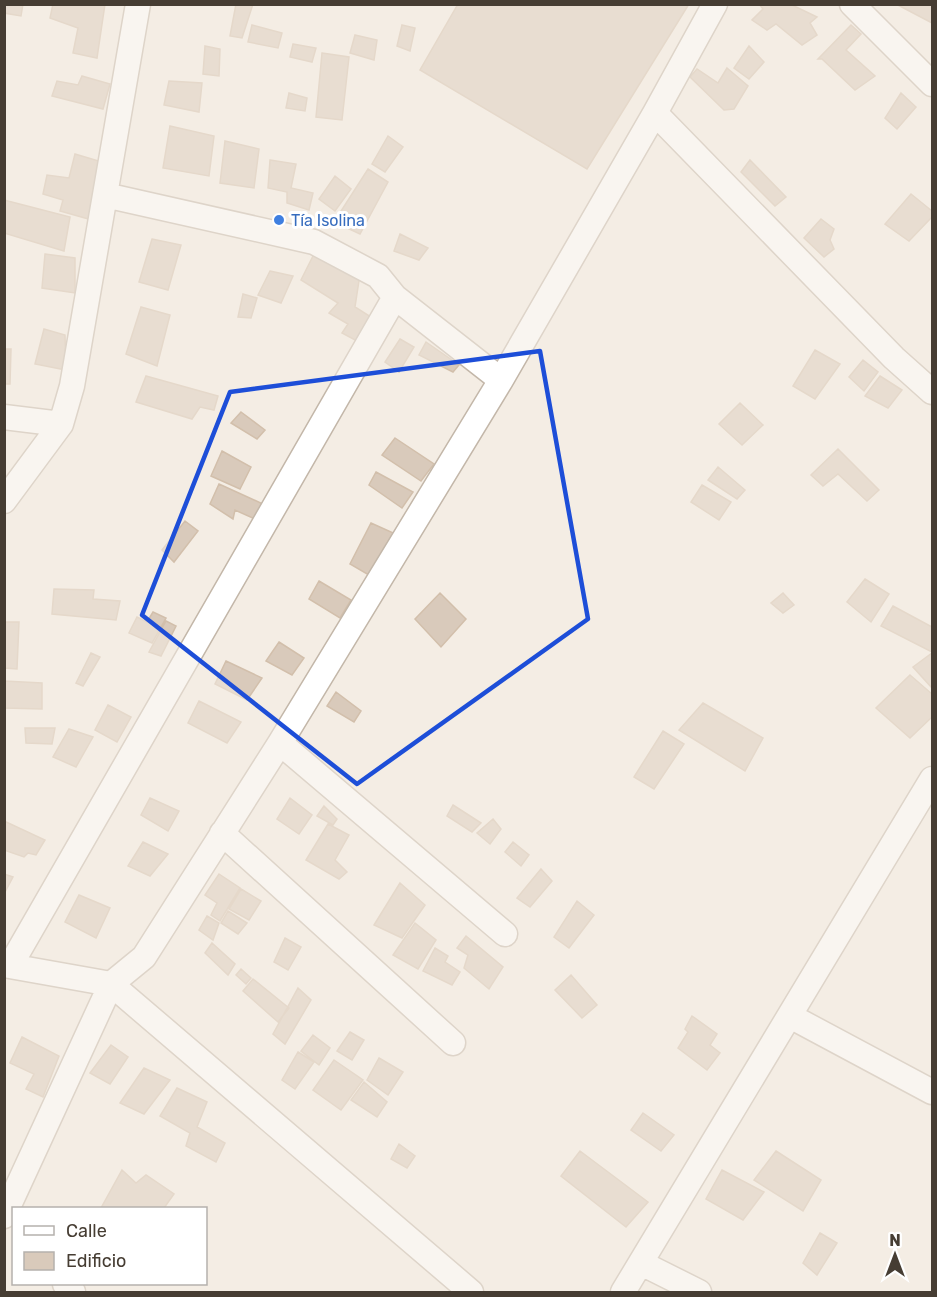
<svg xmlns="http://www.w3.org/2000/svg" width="937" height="1297" viewBox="0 0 937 1297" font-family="Rubik,sans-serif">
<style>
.building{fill:#d9cabb;stroke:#d2bfab;stroke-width:1.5}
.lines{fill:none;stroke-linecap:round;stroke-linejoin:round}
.minor-casing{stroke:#c3b7a9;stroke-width:27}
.minor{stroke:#fff;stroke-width:24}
.marked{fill:none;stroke:#1d4ed8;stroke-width:4.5;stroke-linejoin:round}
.shop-dot{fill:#3f7fe0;stroke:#fff;stroke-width:2}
.labels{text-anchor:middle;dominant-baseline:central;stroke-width:6;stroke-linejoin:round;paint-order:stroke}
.shop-label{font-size:16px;fill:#366cbe;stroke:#fff;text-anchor:start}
</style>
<rect width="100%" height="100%" fill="#f4ede4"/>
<path class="building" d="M4,4H23L21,16L4,13Z
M53,4H105L97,58L73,53L78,28L50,18Z
M236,4H253L242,38L230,36Z
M458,4H689L587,169L420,70Z
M759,4H790L817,17L810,23L817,35L802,45L776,24L767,30L752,20L763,9Z
M896,4H932V23Z
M252,25L282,33L278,48L248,42Z
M402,25L415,28L410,51L397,46Z
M851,25L861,34L846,50L875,76L855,90L822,59H818Z
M355,35L377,40L374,60L350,53Z
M293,44L316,48L312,62L290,57Z
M205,46L220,49L219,76L203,74Z
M749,46L764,62L749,79L734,68Z
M322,53L349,57L342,120L316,117Z
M727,68L748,86L734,109L724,110L690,77L697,69L718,83Z
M82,76L110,84L103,109L52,96L57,81L78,85Z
M169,81L202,83L199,112L164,105Z
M289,93L307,98L305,111L286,108Z
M901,93L916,107L897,129L885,118Z
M170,126L214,136L209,176L163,168Z
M388,136L403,147L385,172L372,164Z
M225,141L259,149L254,188L220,183Z
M75,154L102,162L92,220L60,211L63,200L43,194L47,175L69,178Z
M270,160L296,164L291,188L313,193L309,210L287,203V192L268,188Z
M750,160L786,197L775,206L741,172Z
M368,169L388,182L360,234L334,222Z
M335,176L351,189L335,211L319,199Z
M911,194L932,211V217L909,241L885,224Z
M4,200L70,217L64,251L4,233Z
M821,219L834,229L830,240L834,249L824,257L804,238Z
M400,234L428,248L419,260L394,251Z
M152,239L181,245L168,290L139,282Z
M45,254L75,258V293L42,288Z
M314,254L360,274L355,307L371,317L357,341L342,333L348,324L329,313L338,303L301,280Z
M270,271L293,276L281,303L258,295Z
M243,294L257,298L251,318L238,317Z
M141,307L170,315L157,366L126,354Z
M44,329L65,335L66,370L35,364Z
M400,339L414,347L399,372L385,362Z
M426,342L459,365L453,372L419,355Z
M4,349H11L10,384H4Z
M815,350L840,364L815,399L793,386Z
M863,360L878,372L864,391L849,377Z
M146,376L218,396L214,410L200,407L192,419L136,402Z
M880,376L902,390L888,408L865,396Z
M740,403L763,425L742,445L719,424Z
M241,412L265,430L257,439L231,423Z
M395,438L434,464L421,481L382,455Z
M838,449L879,490L867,501L838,474L823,486L811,475Z
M222,451L251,467L240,489L211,476Z
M718,467L745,490L737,499L708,480Z
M376,472L413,492L402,508L369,485Z
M219,484L263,504L255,519L235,510L233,519L210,504Z
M702,485L731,502L719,520L691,502Z
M185,521L198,531L174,562L162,550Z
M371,523L400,536L374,578L350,564Z
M865,579L889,594L871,622L847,602Z
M319,581L351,600L340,618L309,599Z
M54,589L94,590L93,599L120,601L116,620L52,614Z
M440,593L466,619L441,647L415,619Z
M783,593L794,605L783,613L771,603Z
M893,606L932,627V652L881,626Z
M153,612L166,618L152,643L129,633L137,617L147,622Z
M166,621L176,626L161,656L149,652Z
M4,622H19L17,669L4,668Z
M279,642L304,658L292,675L266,661Z
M91,653L100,657L83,686L76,683Z
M932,653V688L913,667Z
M226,661L262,678L247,700L215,684Z
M910,675L932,694V717L910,738L876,708Z
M4,681L42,683V709L4,708Z
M336,692L361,711L354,722L327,706Z
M199,701L241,722L227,743L188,723Z
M703,703L763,738L745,771L679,730Z
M108,705L131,717L117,742L95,730Z
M25,728H55L52,744L26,743Z
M69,729L93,737L76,767L53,757Z
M663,731L684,744L654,789L634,777Z
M150,798L179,811L168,831L141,815Z
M290,798L312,815L299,834L277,819Z
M453,805L481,823L472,832L447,816Z
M324,806L337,819L333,825L317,816Z
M493,819L501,829L490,844L477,833Z
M4,821L45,840L36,855L28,853L24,857L4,850Z
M328,824L349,835L335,860L347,872L339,879L306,860Z
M143,842L168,854L150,876L128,866Z
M513,842L529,855L521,866L505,852Z
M541,869L552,881L530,907L517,898Z
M4,874L13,877L4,894Z
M219,874L240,888L220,921L211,915L217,903L205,895Z
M400,883L425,905L402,938L374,925Z
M241,889L261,901L249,920L229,909Z
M79,895L110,908L96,938L65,922Z
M577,901L594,915L569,948L554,937Z
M228,911L247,923L238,934L221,923Z
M207,916L219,923L213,940L199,930Z
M415,923L436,940L418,969L393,955Z
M466,936L503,967L489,989L464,968L468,955L457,948Z
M285,938L301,947L288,970L274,962Z
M212,943L235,964L228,975L205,953Z
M435,948L448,956L445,962L460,972L452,985L423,971Z
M241,969L251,978L246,984L236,975Z
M571,975L597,1005L582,1018L555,990Z
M253,979L289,1008L278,1022L243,991Z
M298,988L311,1000L285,1044L273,1034Z
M692,1016L717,1034L710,1045L720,1053L707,1070L678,1048L688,1032L685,1029Z
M350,1032L364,1040L352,1060L337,1051Z
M313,1035L330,1048L319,1065L301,1051Z
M22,1037L59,1056L43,1097L26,1089L34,1074L10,1063Z
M111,1045L128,1057L110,1084L90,1073Z
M298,1052L314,1062L295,1089L282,1080Z
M379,1058L403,1072L388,1095L367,1080Z
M334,1060L363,1080L341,1110L313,1090Z
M144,1068L170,1080L144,1114L120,1103Z
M364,1082L387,1102L377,1117L351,1100Z
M177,1088L207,1102L197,1127L225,1143L216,1162L186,1146L190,1133L160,1116Z
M643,1113L674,1135L661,1151L631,1130Z
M399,1144L415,1156L407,1168L391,1159Z
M580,1151L648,1202L626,1227L561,1176Z
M776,1151L821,1180L803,1211L754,1180Z
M122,1170L136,1183L146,1175L174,1194L164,1208H101Z
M722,1170L764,1192L743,1220L706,1199Z
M820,1233L837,1243L817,1275L803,1263Z"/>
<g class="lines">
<defs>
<path id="minor" d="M852,4L932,84
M655,113L894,358L932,392
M105,195L314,242L378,276L395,297L501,380
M4,417L61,424
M4,501L61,424L72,386L138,4
M280,743L505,934
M222,833L453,1043
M4,965L111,984L471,1292
M10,966L395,297
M790,1016L932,1092
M4,1216L111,984L144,957L280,743L501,380L655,113L715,4
M641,1263L699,1292
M65,1284L73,1292
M623,1292L932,779"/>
</defs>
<use href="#minor" class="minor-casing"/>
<use href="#minor" class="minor"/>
</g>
<path d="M0 0H937V1297H0ZM540,351L588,619L357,784L142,615L230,392Z" fill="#f4ede4" fill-opacity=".55" fill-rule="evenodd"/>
<path class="marked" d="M540,351L588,619L357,784L142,615L230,392Z"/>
<circle class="shop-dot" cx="279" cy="220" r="6"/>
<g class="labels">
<g class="shop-label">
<text x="291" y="220">Tía Isolina</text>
</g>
</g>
<rect width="937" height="1297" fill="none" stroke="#463d33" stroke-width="12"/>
<rect x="12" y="1207" width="195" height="78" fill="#ffffff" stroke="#b5b1ad" stroke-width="1.5"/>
<rect x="24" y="1226" width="30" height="9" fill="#ffffff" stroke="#b5b1ad" stroke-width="1.5"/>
<text x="66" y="1237" font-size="18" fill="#463d33">Calle</text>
<rect x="24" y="1252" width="30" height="18" fill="#d9cabb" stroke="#b5b1ad" stroke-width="1.5"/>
<text x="66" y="1267" font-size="18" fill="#463d33">Edificio</text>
<g transform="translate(895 1255)" stroke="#ffffff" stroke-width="4.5" paint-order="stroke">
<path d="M0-4.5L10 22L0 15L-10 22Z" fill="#463d33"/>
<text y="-9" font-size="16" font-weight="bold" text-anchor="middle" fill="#463d33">N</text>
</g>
</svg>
